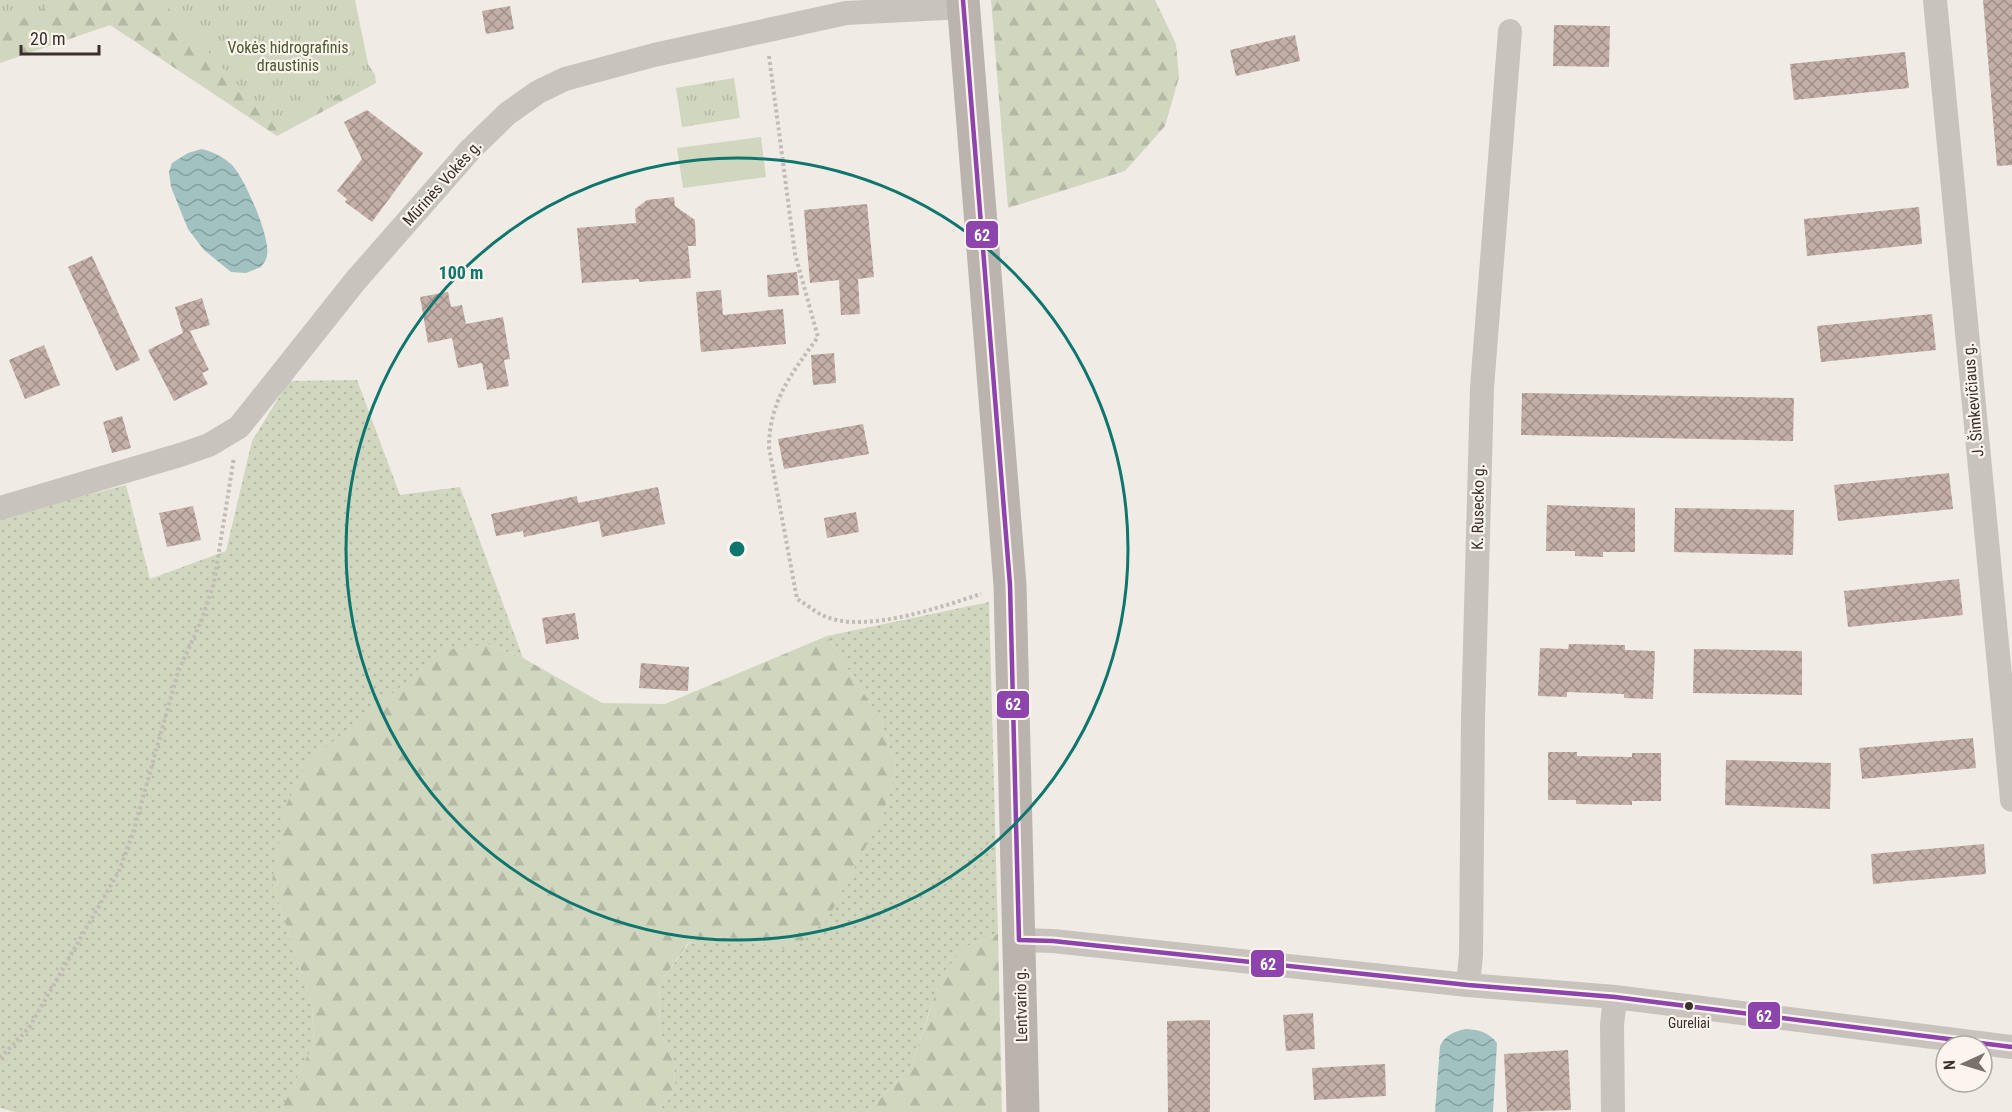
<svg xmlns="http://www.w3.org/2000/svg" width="2012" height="1112" viewBox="0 0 2012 1112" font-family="'Roboto Condensed',sans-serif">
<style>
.grass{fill:url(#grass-dots)}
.forest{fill:url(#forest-firs)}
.park{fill:url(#park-tufts)}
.garden{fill:#d1d6bf}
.water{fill:url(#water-waves)}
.building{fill:url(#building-cross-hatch)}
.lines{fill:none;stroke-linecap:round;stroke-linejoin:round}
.path{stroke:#c2bbb6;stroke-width:4;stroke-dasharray:3 3;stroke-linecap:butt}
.minor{stroke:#c9c3be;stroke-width:24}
.secondary{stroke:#bab3ae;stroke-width:33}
.bus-1-casing{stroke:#fbf5ee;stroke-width:9}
.bus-1{stroke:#8e44ad;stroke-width:4.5}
.ring{fill:none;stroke:#0f766e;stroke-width:3}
.bus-dot{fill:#3b302b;stroke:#fbf5ee;stroke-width:2}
.labels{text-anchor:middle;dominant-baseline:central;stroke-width:4.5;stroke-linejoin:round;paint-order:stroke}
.bus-label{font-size:14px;fill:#3b302b;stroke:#fbf5ee}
.park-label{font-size:16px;fill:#4a5a2e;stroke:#fbf5ee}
.street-label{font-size:16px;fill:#3b302b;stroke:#fbf5ee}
.centre{fill:#0f766e;stroke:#fbf5ee;stroke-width:3}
.ring-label{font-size:18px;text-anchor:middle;font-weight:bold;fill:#0f766e;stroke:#fbf5ee;stroke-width:4.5;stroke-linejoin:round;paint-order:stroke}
.line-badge{stroke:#fbf5ee;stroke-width:2}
.badge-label{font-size:16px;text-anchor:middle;font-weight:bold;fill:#fff}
</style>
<defs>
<pattern id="grass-dots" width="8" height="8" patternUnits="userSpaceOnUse" patternTransform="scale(1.5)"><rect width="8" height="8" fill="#d1d6bf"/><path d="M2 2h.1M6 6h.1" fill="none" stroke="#b4b8a4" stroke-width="1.8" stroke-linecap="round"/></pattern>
<pattern id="forest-firs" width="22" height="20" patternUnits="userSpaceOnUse" patternTransform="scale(1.5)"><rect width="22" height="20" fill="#d1d6bf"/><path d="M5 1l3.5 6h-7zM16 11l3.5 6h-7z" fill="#b4b8a4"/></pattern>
<pattern id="park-tufts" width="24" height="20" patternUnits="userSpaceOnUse" patternTransform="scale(1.5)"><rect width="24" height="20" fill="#d1d6bf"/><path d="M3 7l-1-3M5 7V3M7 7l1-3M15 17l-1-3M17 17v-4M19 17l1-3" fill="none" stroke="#b4b8a4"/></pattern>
<pattern id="water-waves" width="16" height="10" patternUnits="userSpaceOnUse" patternTransform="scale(1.5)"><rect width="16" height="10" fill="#a1c2c1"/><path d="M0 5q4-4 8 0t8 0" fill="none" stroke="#849e9d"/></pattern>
<pattern id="building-cross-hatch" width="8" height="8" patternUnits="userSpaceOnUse" patternTransform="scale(1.5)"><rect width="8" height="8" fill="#c3afa7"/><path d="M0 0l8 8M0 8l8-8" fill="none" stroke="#a08f88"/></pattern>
</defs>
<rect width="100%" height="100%" fill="#f0ebe5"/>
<path class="grass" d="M357,380L400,495L460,487L523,658L487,644L272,882L312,1004L314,1044L280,1112H15L0,1108V517L126,485L150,579L226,551L252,441L289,381Z
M989,602L998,934L965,947L931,1006L912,1065L867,1112H658L675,1088L674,1062L659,1029L660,983L689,943L724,936L783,949L884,812L896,767L881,720L827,636Z"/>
<path class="forest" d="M0,0H326L375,75L376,83L277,136L110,25L0,63Z
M991,0H1155L1176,44L1179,77L1165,126L1125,171L1008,208Z
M827,636L881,720L896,767L884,812L827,920L800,943L783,949L724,936L688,943L660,983L659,1029L674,1062L675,1088L658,1112H280L314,1043L312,1004L272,882L284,810L306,763L446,650L487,644L523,658L602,703L665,704Z
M998,934L1002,1112H867L912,1065L942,974L965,947Z"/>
<path class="park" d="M0,0H60L0,30Z
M161,0H355L371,78L276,127Z
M734,78L740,118L682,127L676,88Z"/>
<path class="garden" d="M761,137L766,177L683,188L677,148Z"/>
<path class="water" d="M202,149C213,152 222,156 231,164C244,176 271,238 267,255C267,259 263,264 261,267L246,273L231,272L204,250L188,229L171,187L169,172L172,163L188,153Z
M1466,1029C1480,1030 1488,1032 1497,1043L1493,1112H1435L1440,1046C1446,1034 1454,1032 1466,1029Z"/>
<path class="building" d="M1983,0H2012V165L1997,166Z
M510,6L514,29L486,34L482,11Z
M1554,25L1610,26L1609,67L1553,66Z
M1295,35L1300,61L1236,76L1230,50Z
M1905,52L1909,88L1794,100L1790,64Z
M367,110L423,153L372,222L345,202L347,199L337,191L362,159L344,122Z
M674,197L675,206L695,220L696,246H688L691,278L639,282V279L582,283L577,228L636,223L635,209L647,200Z
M867,204L874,277L858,279L860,314L841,315L839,280L810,283L804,210Z
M1919,207L1922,244L1807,256L1804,219Z
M92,256L140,360L116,371L68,267Z
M797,272L799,295L768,297L767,275Z
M721,290L723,315L783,309L786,344L701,352L696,292Z
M448,292L451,307L462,305L466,324L503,317L510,359L504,360L509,386L487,390L482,363L458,368L452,338L428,343L420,297Z
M202,298L210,325L190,331L209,370L202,373L208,384L174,401L148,350L183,333L175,307Z
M1932,314L1936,350L1821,362L1817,326Z
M44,345L60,385L25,399L9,360Z
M834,353L836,383L813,385L811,355Z
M1522,393L1794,398L1793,441L1521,435Z
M122,416L131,448L112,453L103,422Z
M863,424L869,454L784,469L778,439Z
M1949,473L1953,509L1838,521L1834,485Z
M658,487L665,524L602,537L599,521L524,537L523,531L496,536L491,514L577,496L578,503Z
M1547,505L1635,508V552H1603V557L1575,556V551H1546Z
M193,506L201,540L167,547L159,513Z
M1675,508L1794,510L1793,555L1674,552Z
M856,512L859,532L827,538L824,518Z
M1959,579L1963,615L1848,627L1844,591Z
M575,613L579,639L546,644L542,618Z
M1569,644L1625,645V650L1655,651L1653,699L1624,698V694L1567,692V697L1538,696L1540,648L1568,649Z
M1694,649L1802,651V695L1693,693Z
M641,663L689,667L688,691L639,688Z
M1973,738L1976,768L1862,779L1859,748Z
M1548,752H1577V756L1632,757V753H1661V801H1632V805L1576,804V800H1548Z
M1726,760L1831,763L1830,809L1725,805Z
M1984,844L1986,874L1873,884L1871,854Z
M1313,1013L1315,1049L1286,1051L1283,1015Z
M1210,1020V1112H1168L1167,1021Z
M1568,1050L1571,1110L1507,1112L1504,1054Z
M1385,1064L1386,1096L1314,1100L1312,1068Z"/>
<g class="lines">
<path class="path" d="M769,56L795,254L818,337C792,373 769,401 769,448L797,599C806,604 815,612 824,616C865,634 940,607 981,594
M0,1058L29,1028L119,871L133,833L178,672L202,619L214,583L234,457"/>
<path class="minor" d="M1935,0L2012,800
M0,508L180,455L209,445L239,427L356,280L471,149L507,114L538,92L565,79L654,55L846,13L964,7
M1019,940L1053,941L1468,985L1615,997L2012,1047
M1468,985L1471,955L1473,718L1482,388L1510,31
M1613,1112L1612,1025L1615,997"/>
<path class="secondary" d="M963,0L1010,585L1023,1112"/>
<defs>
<path id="bus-1" d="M963,0L1010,585L1019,940
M1019,940L1053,941L1468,985L1615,997L2012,1047"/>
</defs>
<use href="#bus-1" class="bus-1-casing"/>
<use href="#bus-1" class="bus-1"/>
</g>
<circle class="ring" cx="737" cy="549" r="391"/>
<circle class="bus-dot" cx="1689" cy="1006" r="5"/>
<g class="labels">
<g class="bus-label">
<text x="1689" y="1023">Gureliai</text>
</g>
<g class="park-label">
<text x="288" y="47">Vokės hidrografinis<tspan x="288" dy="18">draustinis</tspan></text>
</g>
<g class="street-label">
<text transform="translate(442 183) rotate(-48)">Mūrinės Vokės g.</text>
<text transform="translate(1973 400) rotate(-95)">J. Šimkevičiaus g.</text>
<text transform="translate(1478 507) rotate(-89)">K. Rusecko g.</text>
<text transform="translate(1021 1005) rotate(-91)">Lentvario g.</text>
</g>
</g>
<circle cx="737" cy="549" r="9" class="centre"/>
<g class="ring-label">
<text x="461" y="279">100 m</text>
</g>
<g class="line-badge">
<rect x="965" y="220" width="34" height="29" rx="6" fill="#8e44ad"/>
<rect x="996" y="690" width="34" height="29" rx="6" fill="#8e44ad"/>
<rect x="1250" y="949" width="35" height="29" rx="6" fill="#8e44ad"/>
<rect x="1747" y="1001" width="34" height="29" rx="6" fill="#8e44ad"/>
</g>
<g class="badge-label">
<text x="982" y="241">62</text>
<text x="1013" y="710">62</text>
<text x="1268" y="970">62</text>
<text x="1764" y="1022">62</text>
</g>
<g transform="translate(1964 1064) rotate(266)"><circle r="28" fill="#fbf5ee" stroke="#aea6a0" stroke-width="1.5"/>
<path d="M0-4.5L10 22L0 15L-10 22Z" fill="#7a716c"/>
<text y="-9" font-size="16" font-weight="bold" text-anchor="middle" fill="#3b302b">N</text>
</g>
<path d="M21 45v9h78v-9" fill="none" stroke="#3b302b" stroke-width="3"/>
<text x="30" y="45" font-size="18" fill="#3b302b" stroke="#fbf5ee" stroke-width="4.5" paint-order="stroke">20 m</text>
</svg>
